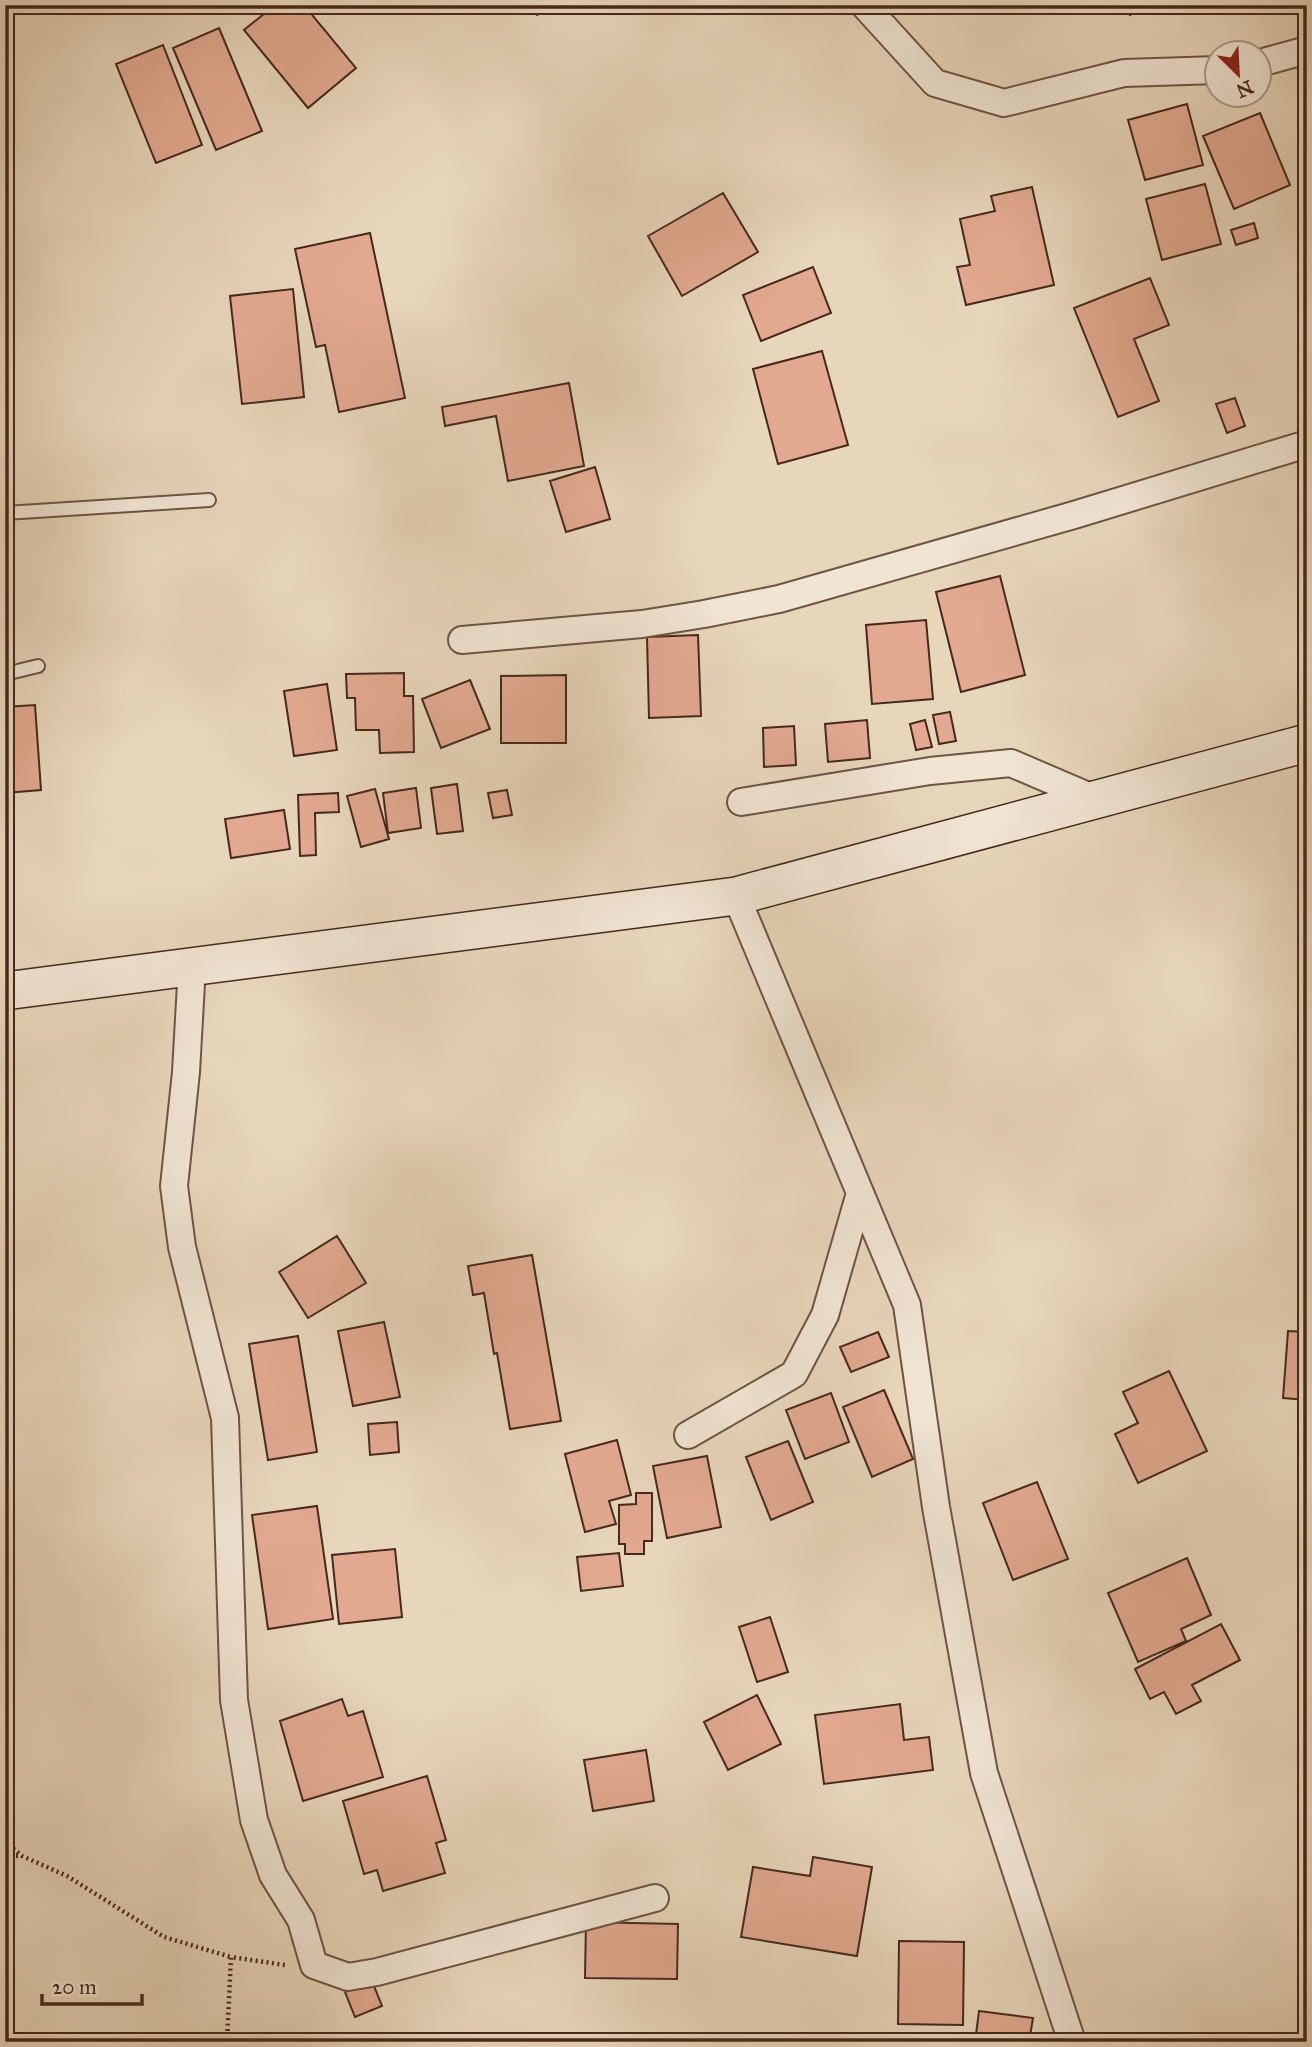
<svg xmlns="http://www.w3.org/2000/svg" width="1312" height="2047" viewBox="0 0 1312 2047" font-family="'IM FELL Great Primer',serif">
<style>
.building{fill:#e2a990;stroke:#47281d;stroke-width:2}
.lines{fill:none;stroke-linecap:round;stroke-linejoin:round}
.lane-casing{stroke:#6f5444;stroke-width:16}
.street-casing{stroke:#6f5444;stroke-width:30}
.secondary-casing{stroke:#47281d;stroke-width:40}
.path{stroke:#47281d;stroke-width:4.5;stroke-dasharray:2 3.5;stroke-linecap:butt}
.lane{stroke:#f0e4d3;stroke-width:12}
.street{stroke:#f0e4d3;stroke-width:26}
.secondary{stroke:#f0e4d3;stroke-width:37}
</style>
<rect width="100%" height="100%" fill="#e8d6bb"/>
<filter id="stains"><feTurbulence type="fractalNoise" baseFrequency=".00286" numOctaves="4"/><feColorMatrix values="0 0 0 0 .2 0 0 0 0 .09 0 0 0 0 .02 0 0 0 .5 -.17"/></filter>
<radialGradient id="worn" r=".72"><stop offset=".6" stop-color="#630" stop-opacity="0"/><stop offset="1" stop-color="#630" stop-opacity=".3"/></radialGradient>
<path class="building" d="M275,5H304L356,68L308,108L244,30Z
M532,5H558L537,15Z
M1125,5H1147L1130,15Z
M219,28L262,131L216,150L173,48Z
M163,45L202,145L156,163L116,64Z
M1187,104L1203,165L1145,180L1128,120Z
M1260,113L1290,185L1234,209L1203,136Z
M1205,184L1221,244L1162,260L1146,199Z
M1032,187L1054,285L966,305L957,267L970,265L960,219L995,211L991,196Z
M723,193L758,252L682,296L648,236Z
M1254,223L1258,238L1236,245L1231,230Z
M370,233L405,398L339,412L325,345L316,347L295,249Z
M813,267L831,313L761,341L743,295Z
M1150,278L1169,325L1134,339L1159,401L1118,417L1074,308Z
M293,289L304,397L242,404L230,296Z
M822,351L848,445L778,464L753,369Z
M569,383L584,466L508,481L496,416L445,426L442,407Z
M1235,398L1245,426L1227,433L1216,404Z
M595,467L610,519L566,532L550,481Z
M1000,576L1025,675L961,692L936,592Z
M926,620L933,699L872,704L866,625Z
M698,635L701,716L649,718L647,637Z
M404,673V696H413L414,752L380,753L379,730H356L355,698H347L346,674Z
M566,675V743H501V676Z
M470,680L490,729L441,748L422,699Z
M327,684L337,750L294,756L284,691Z
M35,705L41,790L5,793V707Z
M950,712L956,741L939,744L933,715Z
M867,720L870,758L828,762L825,724Z
M925,720L932,747L916,750L910,724Z
M794,726L796,765L764,767L763,728Z
M457,784L463,831L437,834L431,788Z
M416,788L421,828L388,833L383,793Z
M375,789L389,839L361,847L347,796Z
M507,790L512,815L493,818L488,793Z
M338,793L339,812L315,813L316,855L300,856L298,795Z
M284,810L290,849L231,858L225,819Z
M337,1236L366,1283L308,1318L279,1272Z
M532,1255L561,1421L510,1429L497,1353L494,1354L484,1293L473,1295L468,1266Z
M384,1322L400,1397L353,1406L338,1331Z
M1288,1331L1307,1332V1400L1283,1398Z
M878,1332L889,1357L851,1372L840,1347Z
M298,1336L317,1452L268,1460L249,1344Z
M1169,1371L1207,1451L1138,1483L1115,1434L1138,1423L1123,1392Z
M884,1390L913,1459L872,1477L843,1407Z
M831,1393L849,1442L805,1459L786,1410Z
M397,1422L399,1452L370,1455L368,1424Z
M617,1440L631,1495L609,1501L616,1524L585,1532L565,1454Z
M788,1441L813,1502L771,1520L746,1457Z
M707,1456L721,1527L667,1538L653,1466Z
M1037,1482L1068,1559L1013,1580L983,1503Z
M636,1493H652V1541H644V1554H625V1544H619V1505L636,1504Z
M317,1506L333,1619L268,1629L252,1515Z
M395,1549L402,1617L339,1624L332,1555Z
M619,1553L623,1586L581,1591L577,1557Z
M1187,1558L1211,1615L1181,1629L1186,1641L1138,1662L1108,1593Z
M770,1617L788,1672L757,1682L739,1627Z
M1221,1624L1240,1660L1192,1685L1201,1701L1176,1714L1164,1692L1150,1699L1135,1669Z
M757,1695L781,1744L728,1770L704,1722Z
M342,1699L348,1716L363,1711L383,1777L303,1801L280,1721Z
M900,1704L904,1740L929,1737L933,1770L824,1784L815,1715Z
M646,1750L654,1801L593,1811L584,1760Z
M427,1776L446,1840L436,1843L445,1873L383,1891L377,1870L364,1874L343,1801Z
M813,1857L872,1867L857,1956L741,1937L753,1867L810,1876Z
M586,1922L678,1924L677,1979L585,1978Z
M899,1941L964,1942L963,2025L898,2024Z
M372,1981L382,2006L355,2017L345,1992Z
M979,2011L1033,2018L1029,2042H975Z"/>
<g class="lines">
<defs>
<path id="lane" d="M5,513L209,500
M5,674L38,666"/>
<path id="street" d="M864,5L935,83L1004,103L1124,73L1218,70
M1260,63L1307,50
M462,640L642,624L704,614L779,599L1074,515L1307,444
M741,802L930,771L1011,763L1095,799
M736,896L907,1305L936,1507L984,1773L1072,2042
M192,966L186,1072L174,1186L182,1247L225,1418L234,1700L254,1820L273,1875L301,1920L314,1965L348,1977L377,1972L655,1898
M688,1435L794,1374L825,1315L860,1193"/>
<path id="secondary" d="M5,991L736,896L1307,743"/>
</defs>
<use href="#lane" class="lane-casing"/>
<use href="#street" class="street-casing"/>
<use href="#secondary" class="secondary-casing"/>
<path class="path" d="M5,1841L22,1856L67,1876L164,1937L231,1957
M5,1856H21
M227,2042L231,1957L285,1965"/>
<use href="#lane" class="lane"/>
<use href="#street" class="street"/>
<use href="#secondary" class="secondary"/>
</g>
<rect width="1312" height="2047" fill="none" stroke="#e8d6bb" stroke-width="28"/>
<rect x="7" y="7" width="1298" height="2033" fill="none" stroke="#47281d" stroke-width="3.5"/>
<rect x="14" y="14" width="1284" height="2019" fill="none" stroke="#47281d" stroke-width="2"/>
<g transform="translate(1238 74) rotate(156)"><circle r="33" fill="#f0e4d3" stroke="#ac998a" stroke-width="2"/>
<path d="M0-5L12 26L0 18L-12 26Z" fill="#8f2418"/>
<text y="-10" font-size="19" font-weight="bold" text-anchor="middle" fill="#47281d">N</text>
</g>
<path d="M42 1994v10h100v-10" fill="none" stroke="#47281d" stroke-width="3.5"/>
<text x="52" y="1994" font-size="21" fill="#47281d" stroke="#f0e4d3" stroke-width="5" paint-order="stroke">20 m</text>
<rect width="100%" height="100%" filter="url(#stains)"/>
<rect width="100%" height="100%" fill="url(#worn)"/>
</svg>
